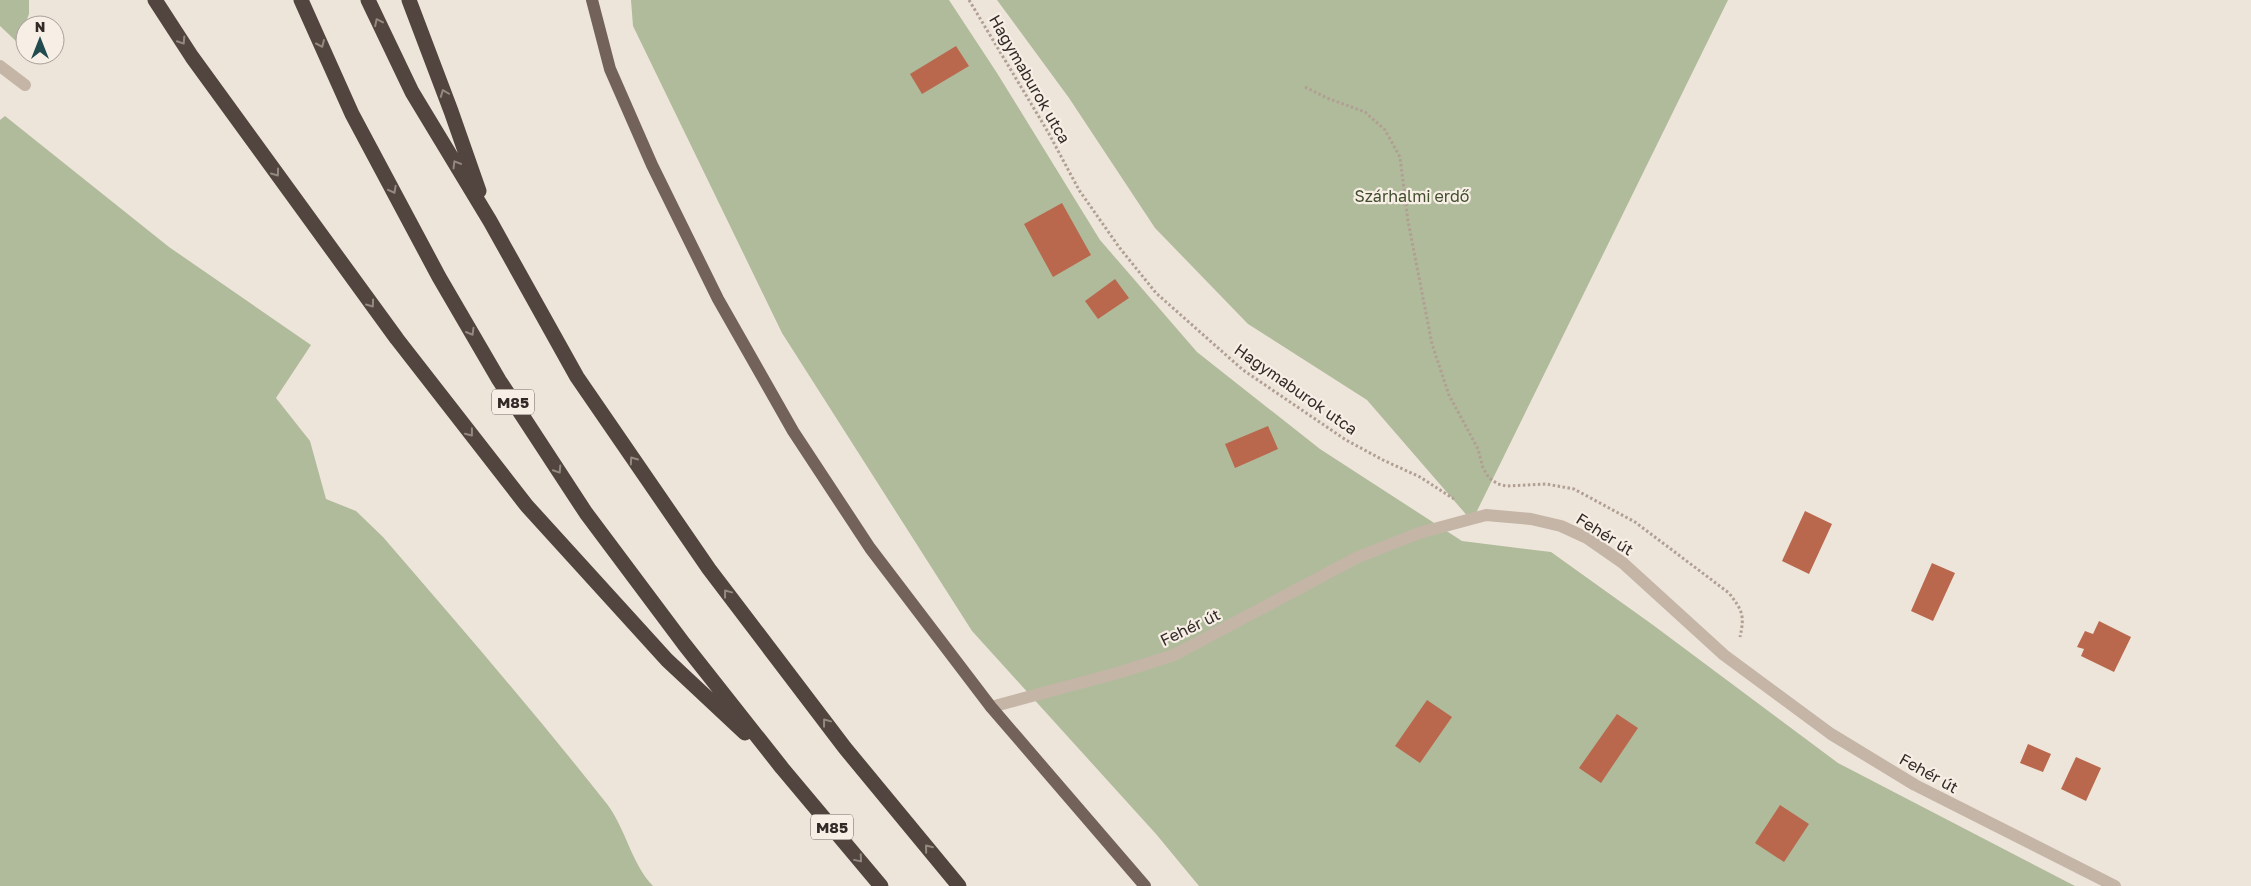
<svg xmlns="http://www.w3.org/2000/svg" width="2251" height="886" viewBox="0 0 2251 886" font-family="'Golos Text',sans-serif">
<style>
.green{fill:#b0bb9b}
.building{fill:#b9684d}
.lines{fill:none;stroke-linecap:round;stroke-linejoin:round}
.path{stroke:#b09f92;stroke-width:3;stroke-dasharray:2.5 2.5;stroke-linecap:butt}
.minor{stroke:#c5b5a7;stroke-width:12}
.major{stroke:#736259;stroke-width:12}
.highway{stroke:#52453f;stroke-width:15}
.oneway{stroke:#948981}
.labels{text-anchor:middle;dominant-baseline:central;stroke-width:4.5;stroke-linejoin:round;paint-order:stroke}
.shield{fill:#f7efe5;stroke:#6d6560;stroke-width:1}
.shield-label{font-size:15px;font-weight:bold;fill:#322a27}
.street-label{font-size:16px;fill:#322a27;stroke:#f7efe5}
.park-label{font-size:16px;fill:#414e2d;stroke:#f7efe5}
</style>
<rect width="100%" height="100%" fill="#eee5da"/>
<path class="green" d="M0,0H29V14L18,43L0,26Z
M631,0H949L997,73L1100,240L1197,352L1320,449L1462,541L1551,552L1653,625L1838,763L2075,886H1199L1156,834L972,631L782,333L633,26Z
M997,0H1728L1476,513L1470,519L1367,400L1248,324L1155,228L1069,98Z
M5,116L169,247L311,345L276,398L310,441L326,499L356,511L383,537C459,625 535,713 607,804C626,829 631,863 653,886H0V120Z"/>
<path class="building" d="M956,46L969,66L922,94L910,74Z
M1062,203L1091,255L1053,277L1024,224Z
M1115,279L1129,298L1098,319L1085,301Z
M1268,426L1278,449L1235,468L1225,444Z
M1805,511L1832,524L1809,574L1782,561Z
M1932,563L1955,573L1933,621L1911,611Z
M2099,621L2131,637L2114,672L2081,656L2084,649L2077,647L2085,631L2093,634Z
M1427,700L1452,717L1420,763L1395,746Z
M1617,714L1638,728L1601,783L1579,768Z
M2028,744L2051,754L2043,772L2020,763Z
M2076,757L2101,768L2086,801L2061,789Z
M1780,805L1809,824L1784,862L1755,843Z"/>
<g class="lines">
<path class="path" d="M969,0L1048,132L1079,190L1119,247L1156,293L1243,370L1346,440L1383,460L1420,477L1454,499
M1305,87L1327,98L1365,112L1385,130L1400,157L1408,221L1432,344L1449,395L1478,449L1483,468L1489,478L1498,484L1506,486L1546,484L1574,489L1635,522L1729,593C1742,610 1745,615 1740,637"/>
<path class="minor" d="M0,66L25,85
M991,707L1121,672L1174,655L1356,558L1419,533L1486,515L1531,519L1561,526L1587,538L1623,563L1724,655L1831,734L1915,785L2115,886"/>
<path class="major" d="M592,0L610,69L652,165L718,299L793,431L870,548L991,707L1145,886"/>
<path class="highway" d="M155,0L192,57L397,339L527,506L667,660L745,733
M301,0L352,114L439,277L499,380L586,513L684,644L782,768L881,886
M368,0L412,92L490,221L577,377L709,569L845,748L959,886
M409,0L451,111L479,191"/>
</g>
<defs><path id="oneway-chevron" d="M-2-3.5L2.5 0L-2 3.5" fill="none" stroke-width="1.6" stroke-linecap="round" stroke-linejoin="round" transform="scale(1.25)"/></defs>
<g class="oneway">
<use href="#oneway-chevron" transform="translate(378 22) rotate(-116)"/>
<use href="#oneway-chevron" transform="translate(182 41) rotate(57)"/>
<use href="#oneway-chevron" transform="translate(321 44) rotate(66)"/>
<use href="#oneway-chevron" transform="translate(444 93) rotate(-111)"/>
<use href="#oneway-chevron" transform="translate(456 164) rotate(-121)"/>
<use href="#oneway-chevron" transform="translate(276 173) rotate(54)"/>
<use href="#oneway-chevron" transform="translate(393 190) rotate(62)"/>
<use href="#oneway-chevron" transform="translate(371 304) rotate(54)"/>
<use href="#oneway-chevron" transform="translate(471 332) rotate(60)"/>
<use href="#oneway-chevron" transform="translate(470 433) rotate(52)"/>
<use href="#oneway-chevron" transform="translate(633 460) rotate(-125)"/>
<use href="#oneway-chevron" transform="translate(558 470) rotate(57)"/>
<use href="#oneway-chevron" transform="translate(727 593) rotate(-127)"/>
<use href="#oneway-chevron" transform="translate(826 722) rotate(-127)"/>
<use href="#oneway-chevron" transform="translate(928 848) rotate(-129)"/>
<use href="#oneway-chevron" transform="translate(859 859) rotate(50)"/>
</g>
<g class="labels">
<g class="shield">
<rect x="492" y="389.5" width="42" height="25" rx="4"/>
<rect x="811" y="814.5" width="42" height="25" rx="4"/>
</g>
<g class="shield-label">
<text x="513" y="402">M85</text>
<text x="832" y="827">M85</text>
</g>
<g class="street-label">
<text transform="translate(1030 79) rotate(60)">Hagymaburok utca</text>
<text transform="translate(1296 389) rotate(35)">Hagymaburok utca</text>
<text transform="translate(1605 534) rotate(32)">Fehér út</text>
<text transform="translate(1190 627) rotate(-26)">Fehér út</text>
<text transform="translate(1929 773) rotate(29)">Fehér út</text>
</g>
<g class="park-label">
<text x="1412" y="196">Szárhalmi erdő</text>
</g>
</g>
<g transform="translate(40 40)"><circle r="24" fill="#f7efe5" stroke="#a8a099"/>
<path d="M0-4L9 19L0 12L-9 19Z" fill="#214b4f"/>
<text y="-8" font-size="14" font-weight="bold" text-anchor="middle" fill="#322a27">N</text>
</g>
</svg>
